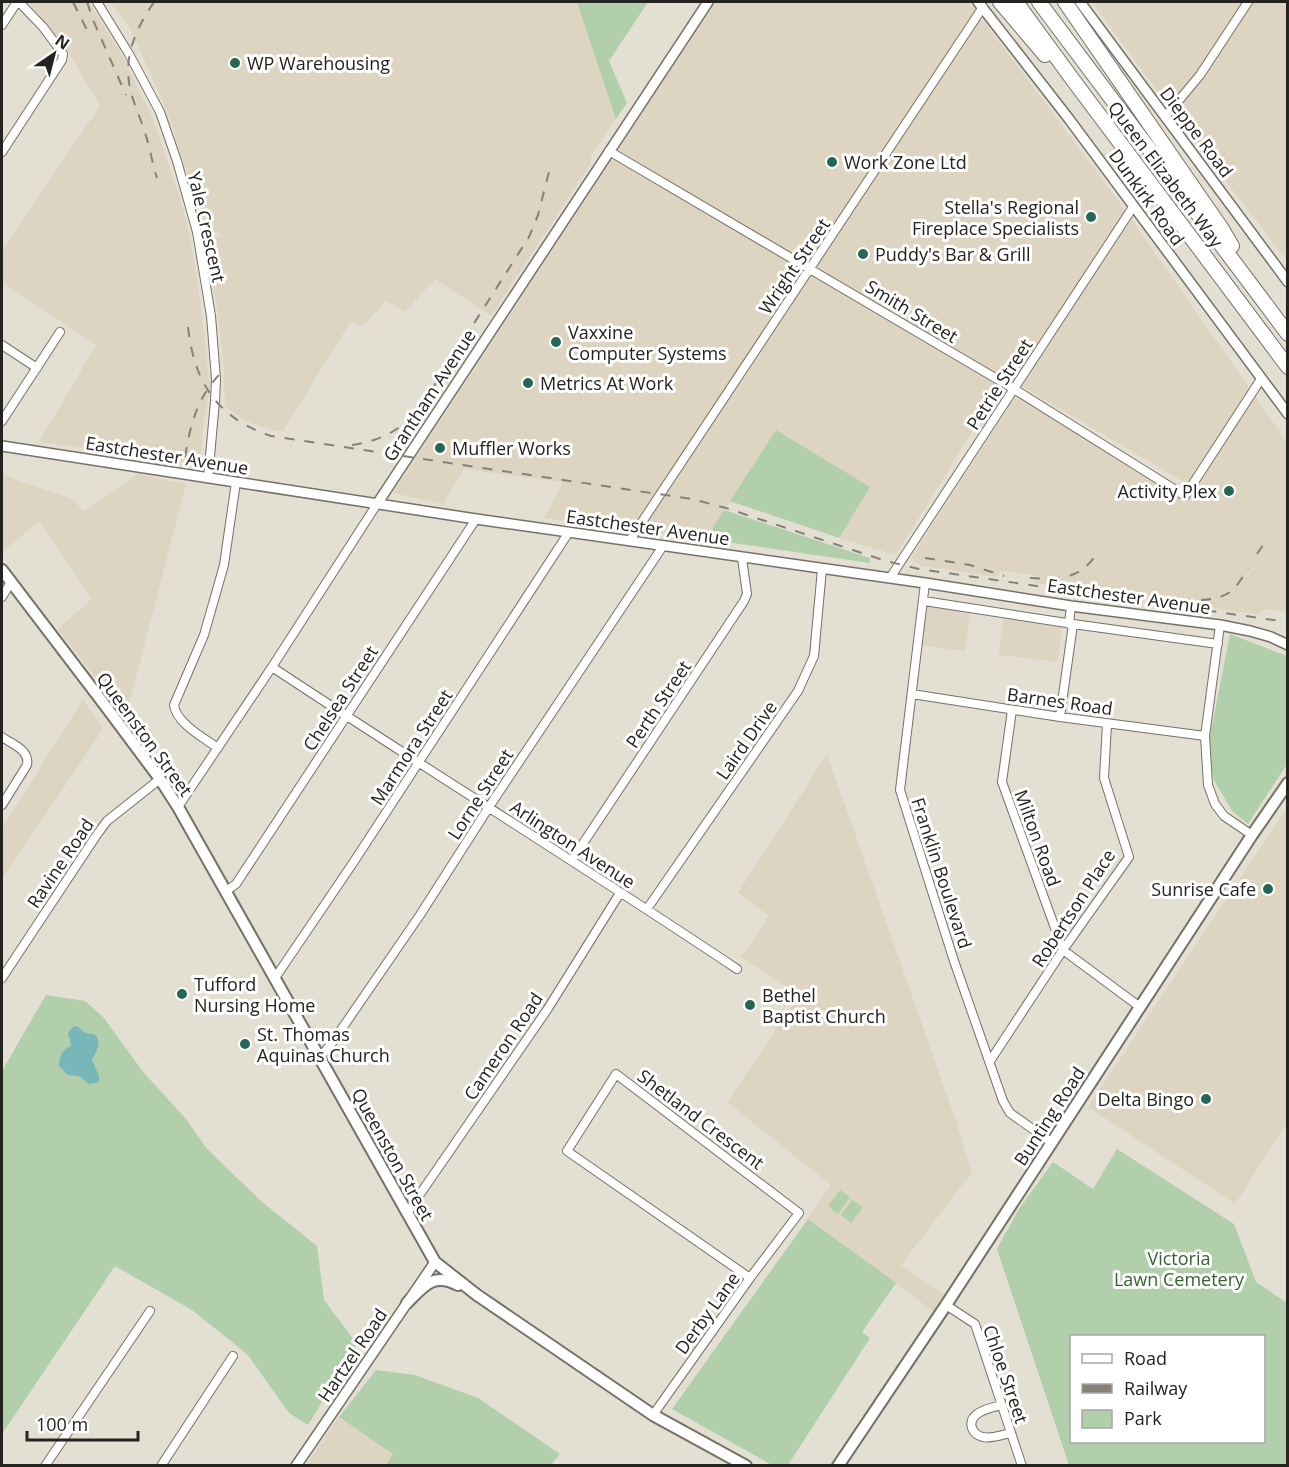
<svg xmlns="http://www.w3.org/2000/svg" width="1289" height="1467" viewBox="0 0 1289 1467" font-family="'Open Sans',sans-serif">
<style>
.built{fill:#ddd5c2}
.green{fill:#b0cfaa;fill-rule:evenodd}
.water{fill:#78b6ba}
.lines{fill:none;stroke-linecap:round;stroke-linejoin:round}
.minor-casing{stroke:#767167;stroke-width:10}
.tertiary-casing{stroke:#767167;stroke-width:12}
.secondary-casing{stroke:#767167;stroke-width:14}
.motorway-casing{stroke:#767167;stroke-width:16}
.minor{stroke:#fff;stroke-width:8}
.tertiary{stroke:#fff;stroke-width:9}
.secondary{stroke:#fff;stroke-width:10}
.motorway{stroke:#fff;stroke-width:14}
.rail{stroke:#858179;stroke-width:2;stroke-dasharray:10 10;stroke-linecap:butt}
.poi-dot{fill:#256756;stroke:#fff;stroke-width:2}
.labels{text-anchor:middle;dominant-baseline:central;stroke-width:6;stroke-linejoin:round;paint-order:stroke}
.poi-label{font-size:18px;fill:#25231f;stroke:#fff;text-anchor:start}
.street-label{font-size:18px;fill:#25231f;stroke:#fff}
.park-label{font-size:18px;fill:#36622e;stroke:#fff}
</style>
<rect width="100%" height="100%" fill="#e4dfd3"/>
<path class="built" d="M31,2H89L122,55L154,121L181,201L191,241L197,279L203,323L210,389L203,428L201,458L199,462L195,464L39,442L96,345L2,282V250L100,106L69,53L40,15L30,4Z
M110,2H577L616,119L591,156L590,165L491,316L435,279L405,312L386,301L362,327L351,321L283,431H275L251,423L240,417L225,406L224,372L218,315L205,238L222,236L203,223L169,116L130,28Z
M715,2H969L1120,203L1287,442V612L1264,609L1259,615L1184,604L1175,597H1139L1034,583L1035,575L1001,571L997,577L921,566L911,558L1015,397L1189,499L1196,489L1006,377L896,555L839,538L869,487L776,430L706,539L544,518L563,482L464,469L443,504L393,493Z
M1092,2H1287V261L1156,89Z
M2,473L14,479L73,499L83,511L138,474L186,484L126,716L58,630L91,599L40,521L2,552Z
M926,603L971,610L965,651L920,645Z
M1003,616L1062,623L1058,662L999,655Z
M83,699L103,729L2,880V829Z
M827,754L956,1121L972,1172L901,1265L945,1295L933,1311L808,1219L831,1185L727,1102L799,995L741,957L769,916L738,893Z
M1287,808V1123L1235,1204L1088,1107Z
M339,1417L394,1454L386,1465L305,1466Z"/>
<path class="green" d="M577,2H648L609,61L627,103L616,119Z
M776,430L870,487L839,538L730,501Z
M724,510L870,558V563L706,539Z
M1230,634L1287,656V764L1248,824L1232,811L1214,780L1207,751Z
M46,995L85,1001L103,1017L144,1073L186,1119L207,1149L261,1201L317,1246L324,1300L357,1344L308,1425L289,1413L247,1354L192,1310L115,1266L2,1434V1071Z
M1117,1149L1234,1224L1256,1282L1287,1303V1465H1069L997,1249L1019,1209L1053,1162L1093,1189ZM1264,1336V1442H1072V1336Z
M840,1190L850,1197L838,1214L828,1206Z
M852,1200L863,1207L851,1223L841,1215Z
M808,1219L896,1283L862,1332L870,1338L788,1465H772L672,1409Z
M376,1370L415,1375L478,1398L560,1454L551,1465H386L393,1454L339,1417Z"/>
<path class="water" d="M74,1026C82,1027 80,1031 87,1033C92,1035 92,1032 96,1036C102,1043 95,1054 92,1060L99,1076V1082L89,1084L79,1076L68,1075L59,1066C60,1055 61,1051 71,1046L70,1039L68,1035L70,1030Z"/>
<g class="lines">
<defs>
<path id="minor" d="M97,2L129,54L160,112L177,161L197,232L211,316L216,379L215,401L208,478
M2,25L17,2
M1165,117L1200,75L1248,2
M609,151L1014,389L1185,496L1261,379
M2,152L62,60L63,54L43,27L19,2
M2,345L37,368
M2,421L60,332
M630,540L983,7
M890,578L1133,207
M925,583L900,790L954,961L1003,1101L1010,1113L1051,1142
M2,597L11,582
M924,601L1073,624L1218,644
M1069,624L1071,606
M1220,625L1205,736L1208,785L1215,804L1224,816L1252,835
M272,667C426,769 583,866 737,969
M912,694L1060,717L1205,736
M1012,710L1002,782L1063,950L1140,1007
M1060,717L1073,624
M2,737C12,744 30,750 27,765L2,805
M218,748C204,738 176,723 174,705L204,635L224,565L236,482
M178,807L272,667L377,504
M572,860L744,601L747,594L742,558
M226,891L236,884L476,519
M647,909L798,691L814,656L822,569
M2,978L96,836L107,821L160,779
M275,978L353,863L569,532
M320,1057L332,1043L420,915L489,807L663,546
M990,1061L1063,950L1129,857L1104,778L1107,724
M407,1213L547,1010L620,893
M946,1305L975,1324L1022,1466
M1002,1405C991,1408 967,1412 972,1428C974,1433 978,1436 983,1437C991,1439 1002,1435 1010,1433
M653,1415L750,1278L799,1213L616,1074L567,1151L750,1278
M45,1466L150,1311
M161,1466L233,1356"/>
<path id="tertiary" d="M978,2L1069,119L1288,414
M1080,2L1288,282
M2,446L476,519L925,583L1071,606L1220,625L1250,631L1271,637L1288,645
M377,504L708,2
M296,1466L435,1262"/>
<path id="secondary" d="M2,570L104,704L160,779L178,807L435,1262L477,1295L653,1415L746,1466
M407,1303C424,1286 433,1272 458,1285
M838,1466L946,1305L1252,835L1288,783"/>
<path id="motorway" d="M1000,2L1045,55
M1016,2L1073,80L1288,367
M1039,2L1288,334
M1065,2L1222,229L1232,246"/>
</defs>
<use href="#minor" class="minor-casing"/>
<use href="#tertiary" class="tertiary-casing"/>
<use href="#secondary" class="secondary-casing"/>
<use href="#motorway" class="motorway-casing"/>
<use href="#minor" class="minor"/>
<use href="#tertiary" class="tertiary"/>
<use href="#secondary" class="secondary"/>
<use href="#motorway" class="motorway"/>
<path class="rail" d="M73,2L90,36
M87,2L93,20L126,95
M154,2C133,33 120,64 134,102C137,112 142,122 145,133C150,147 152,163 157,178
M188,327C194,382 217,418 271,436L489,469L692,499L726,508L886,561L919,569L1280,621
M352,445C384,440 401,430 422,405L529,237L538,215L551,164
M185,457C190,426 197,398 219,375
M1257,554L1268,538
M925,558L970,565L1004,576
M1030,578C1060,580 1081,579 1097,553
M1181,601C1196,600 1218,601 1230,592C1238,586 1243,576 1248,568"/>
</g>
<g class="poi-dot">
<circle cx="235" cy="63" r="6"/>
<circle cx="832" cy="162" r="6"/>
<circle cx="1091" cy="217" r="6"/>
<circle cx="863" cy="254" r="6"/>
<circle cx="556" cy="342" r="6"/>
<circle cx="528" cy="383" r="6"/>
<circle cx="440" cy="448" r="6"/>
<circle cx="1229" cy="491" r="6"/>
<circle cx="1268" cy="889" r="6"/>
<circle cx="182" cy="994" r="6"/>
<circle cx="750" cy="1005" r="6"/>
<circle cx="245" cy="1044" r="6"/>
<circle cx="1206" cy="1099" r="6"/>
</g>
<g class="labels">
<g class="poi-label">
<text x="247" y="63">WP Warehousing</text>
<text x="844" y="162">Work Zone Ltd</text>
<text x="1079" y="207" text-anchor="end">Stella's Regional<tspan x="1079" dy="21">Fireplace Specialists</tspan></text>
<text x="875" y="254">Puddy's Bar &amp; Grill</text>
<text x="568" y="332">Vaxxine<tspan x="568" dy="21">Computer Systems</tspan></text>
<text x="540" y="383">Metrics At Work</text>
<text x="452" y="448">Muffler Works</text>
<text x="1217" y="491" text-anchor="end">Activity Plex</text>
<text x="1256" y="889" text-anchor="end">Sunrise Cafe</text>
<text x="194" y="984">Tufford<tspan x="194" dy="21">Nursing Home</tspan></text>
<text x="762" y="995">Bethel<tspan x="762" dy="21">Baptist Church</tspan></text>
<text x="257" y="1034">St. Thomas<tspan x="257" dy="21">Aquinas Church</tspan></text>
<text x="1194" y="1099" text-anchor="end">Delta Bingo</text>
</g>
<g class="street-label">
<text transform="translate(1197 132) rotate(53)">Dieppe Road</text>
<text transform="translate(1166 174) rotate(53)">Queen Elizabeth Way</text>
<text transform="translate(1147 197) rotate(54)">Dunkirk Road</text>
<text transform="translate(207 227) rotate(77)">Yale Crescent</text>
<text transform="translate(794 266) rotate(-56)">Wright Street</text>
<text transform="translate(912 311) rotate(31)">Smith Street</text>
<text transform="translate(999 384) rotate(-57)">Petrie Street</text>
<text transform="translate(429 395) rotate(-57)">Grantham Avenue</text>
<text transform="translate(167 455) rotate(9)">Eastchester Avenue</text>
<text transform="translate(648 527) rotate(8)">Eastchester Avenue</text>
<text transform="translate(1129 596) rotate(8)">Eastchester Avenue</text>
<text transform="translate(340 698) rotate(-57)">Chelsea Street</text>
<text transform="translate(1060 701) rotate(8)">Barnes Road</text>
<text transform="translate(658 704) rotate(-56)">Perth Street</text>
<text transform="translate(145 734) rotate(54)">Queenston Street</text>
<text transform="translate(746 740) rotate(-55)">Laird Drive</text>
<text transform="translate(411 747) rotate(-57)">Marmora Street</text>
<text transform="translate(480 794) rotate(-57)">Lorne Street</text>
<text transform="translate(1038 838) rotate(70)">Milton Road</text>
<text transform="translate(573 844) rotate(33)">Arlington Avenue</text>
<text transform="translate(60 863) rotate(-56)">Ravine Road</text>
<text transform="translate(942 873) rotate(72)">Franklin Boulevard</text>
<text transform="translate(1073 908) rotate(-57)">Robertson Place</text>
<text transform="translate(503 1046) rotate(-56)">Cameron Road</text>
<text transform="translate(1049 1116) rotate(-57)">Bunting Road</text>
<text transform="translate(701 1119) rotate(37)">Shetland Crescent</text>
<text transform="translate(393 1154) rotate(61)">Queenston Street</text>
<text transform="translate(707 1313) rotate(-54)">Derby Lane</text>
<text transform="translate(352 1355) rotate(-56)">Hartzel Road</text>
<text transform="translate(1006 1374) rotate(71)">Chloe Street</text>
</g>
<g class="park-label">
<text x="1179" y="1258">Victoria<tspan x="1179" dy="21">Lawn Cemetery</tspan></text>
</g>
</g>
<rect width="1289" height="1467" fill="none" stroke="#25231f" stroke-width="6"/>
<rect x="1070" y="1335" width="195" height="108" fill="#ffffff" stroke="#a8a7a5" stroke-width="1.5"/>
<rect x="1082" y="1354" width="30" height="9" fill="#ffffff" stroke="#a8a7a5" stroke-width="1.5"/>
<text x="1124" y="1365" font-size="18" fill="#25231f">Road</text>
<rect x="1082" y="1384" width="30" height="9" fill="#858179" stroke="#a8a7a5" stroke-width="1.5"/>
<text x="1124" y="1395" font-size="18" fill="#25231f">Railway</text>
<rect x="1082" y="1410" width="30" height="18" fill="#b0cfaa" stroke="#a8a7a5" stroke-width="1.5"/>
<text x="1124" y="1425" font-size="18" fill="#25231f">Park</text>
<g transform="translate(54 54) rotate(35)" stroke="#ffffff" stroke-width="4.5" paint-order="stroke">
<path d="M0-4.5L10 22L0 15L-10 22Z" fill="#25231f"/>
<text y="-9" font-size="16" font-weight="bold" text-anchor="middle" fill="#25231f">N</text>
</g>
<path d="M27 1431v9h111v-9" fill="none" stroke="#25231f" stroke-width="3"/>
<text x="36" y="1431" font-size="18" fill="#25231f" stroke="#ffffff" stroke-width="4.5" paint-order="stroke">100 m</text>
</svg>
